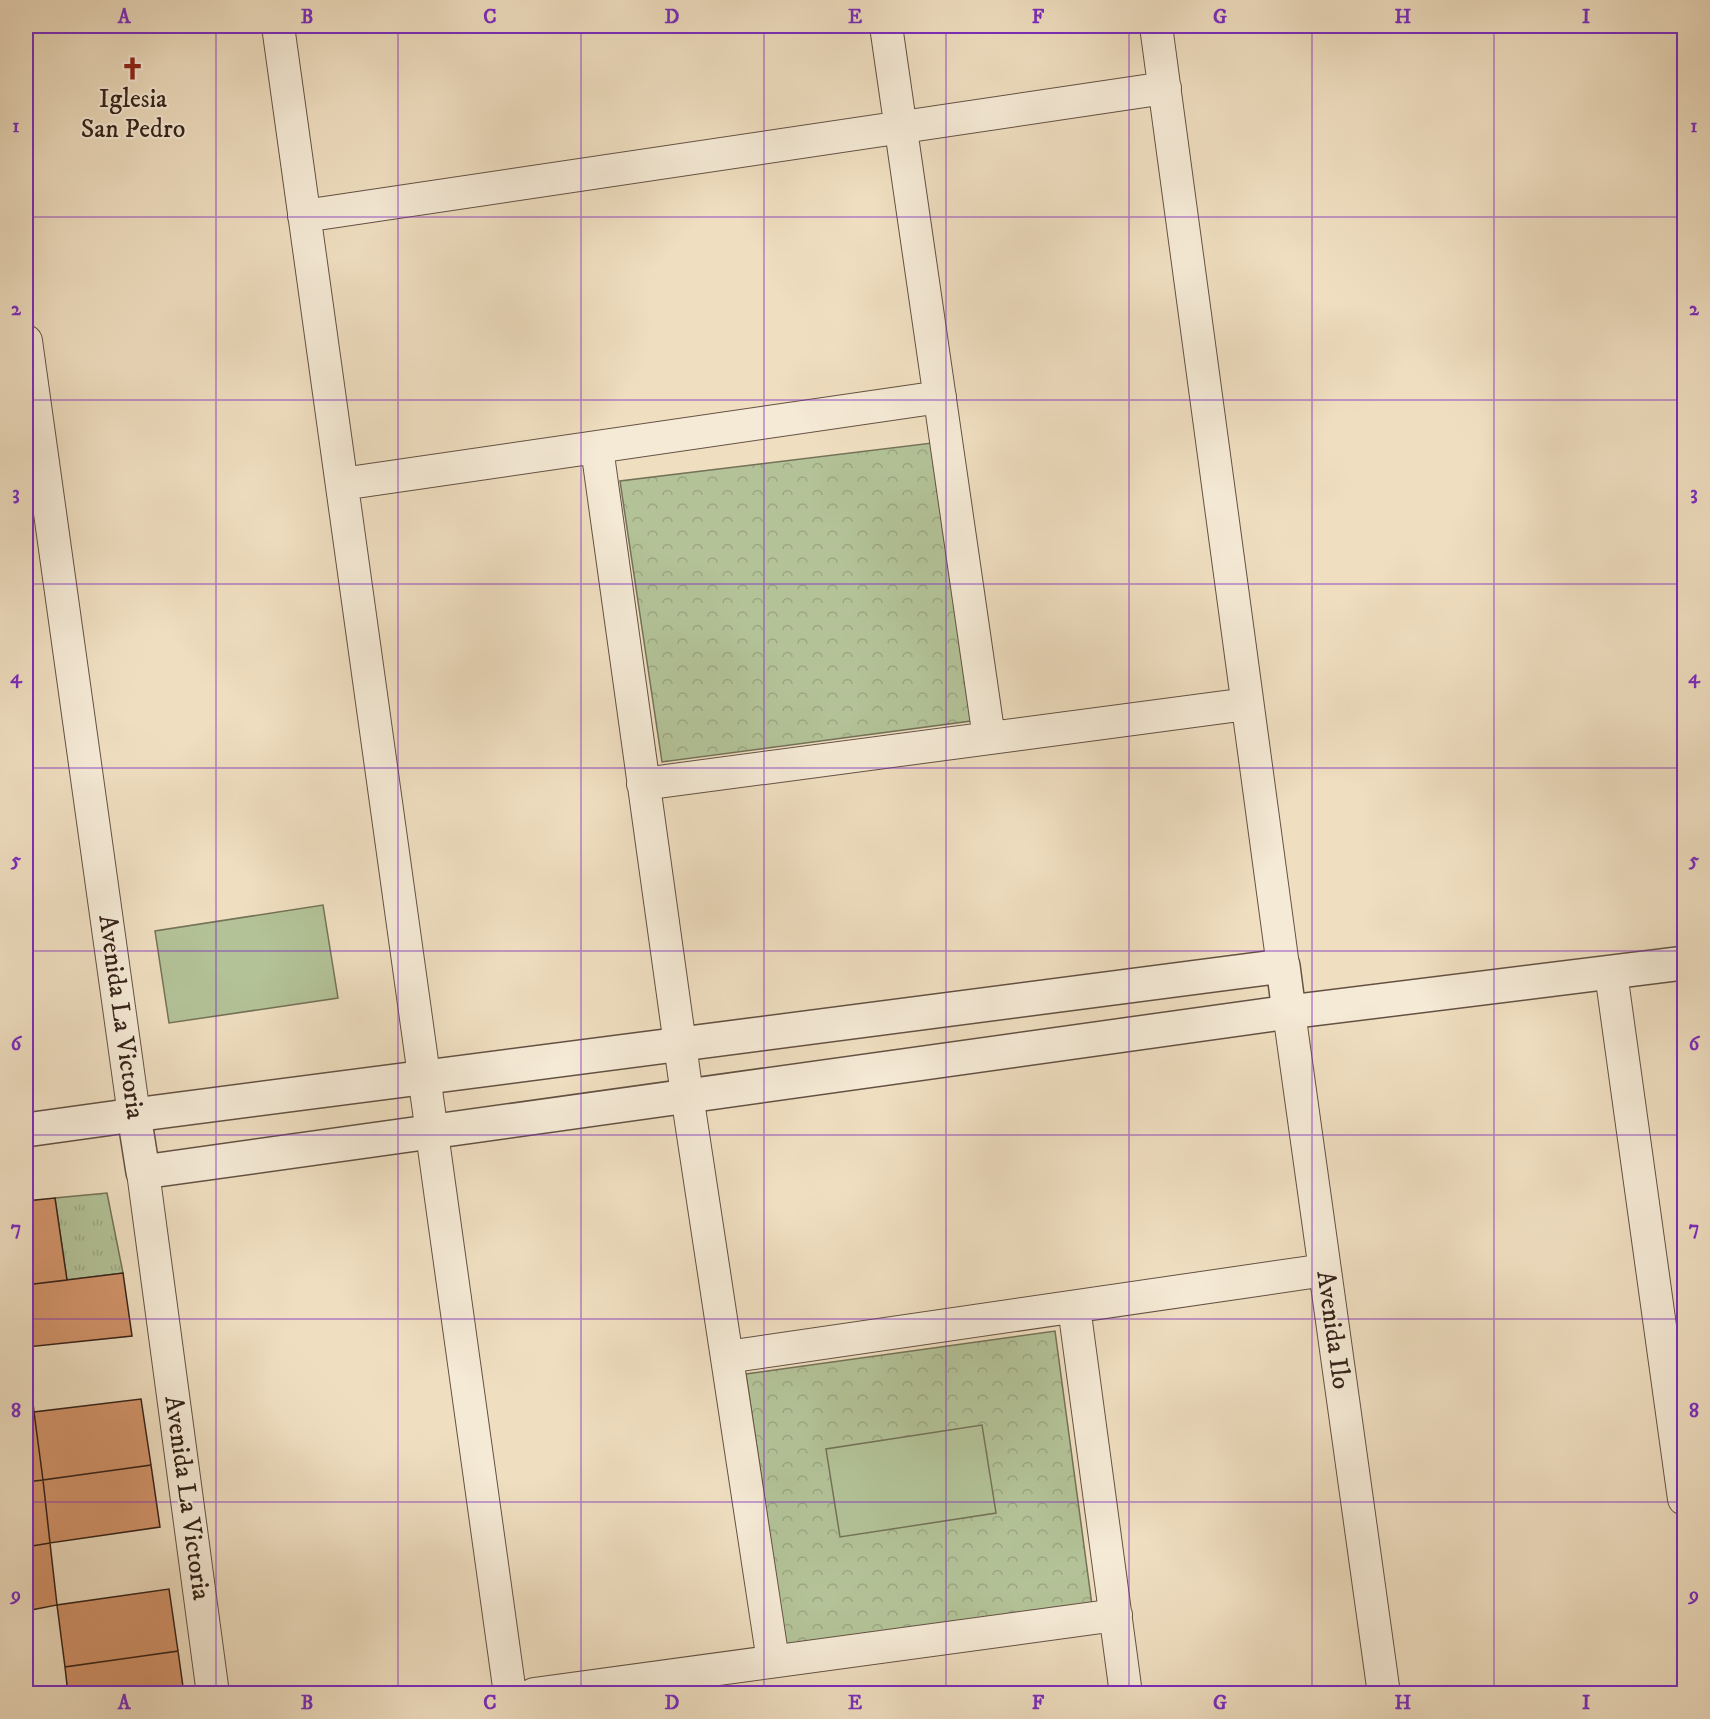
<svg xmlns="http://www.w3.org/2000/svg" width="1710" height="1719" viewBox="0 0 1710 1719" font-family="'IM FELL DW Pica',serif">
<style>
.grass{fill:url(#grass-tufts);stroke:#747258;stroke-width:1.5}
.park{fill:url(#park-crowns);stroke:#747258;stroke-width:1.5}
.pitch{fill:#b3c297;stroke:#747258;stroke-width:1.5}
.building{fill:#d3946b;stroke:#352219;stroke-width:1.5}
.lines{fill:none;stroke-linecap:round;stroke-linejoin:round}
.minor-casing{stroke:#645143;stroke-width:34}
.tertiary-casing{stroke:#645143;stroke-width:36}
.minor{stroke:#f5ead6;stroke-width:32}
.tertiary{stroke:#f5ead6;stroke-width:33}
.grid{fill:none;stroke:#7b2cbf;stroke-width:1.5;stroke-opacity:0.55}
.labels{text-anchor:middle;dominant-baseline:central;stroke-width:4.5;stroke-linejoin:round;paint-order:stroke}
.poi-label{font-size:26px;fill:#352219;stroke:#f5ead6}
.street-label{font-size:26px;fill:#352219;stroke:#f5ead6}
.neatline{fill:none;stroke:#7b2cbf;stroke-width:2}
.grid-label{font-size:20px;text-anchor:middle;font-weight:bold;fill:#7b2cbf}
</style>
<defs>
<pattern id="grass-tufts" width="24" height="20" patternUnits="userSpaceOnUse" patternTransform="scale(1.5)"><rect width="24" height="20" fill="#b3c297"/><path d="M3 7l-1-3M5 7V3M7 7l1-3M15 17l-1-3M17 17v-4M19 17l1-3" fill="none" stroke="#9ba682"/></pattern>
<pattern id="park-crowns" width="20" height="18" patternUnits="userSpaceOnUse" patternTransform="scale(1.5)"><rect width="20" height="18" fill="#b3c297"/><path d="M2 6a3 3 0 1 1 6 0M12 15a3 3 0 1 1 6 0" fill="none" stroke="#9ba682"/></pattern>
</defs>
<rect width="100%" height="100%" fill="#efdec0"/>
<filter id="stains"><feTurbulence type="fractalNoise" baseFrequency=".00333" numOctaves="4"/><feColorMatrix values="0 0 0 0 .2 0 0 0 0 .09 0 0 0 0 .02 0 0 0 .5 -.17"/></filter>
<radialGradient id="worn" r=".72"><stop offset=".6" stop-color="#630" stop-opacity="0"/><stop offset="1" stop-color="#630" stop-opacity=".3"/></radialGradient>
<path class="grass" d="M107,1193L123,1273L67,1280L55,1198Z"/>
<path class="park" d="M932,443L971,721L662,762L620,481Z
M1055,1331L1092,1605L786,1646L746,1374Z"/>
<path class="pitch" d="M323,905L338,998L169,1023L155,931Z
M982,1425L996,1513L840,1537L826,1449Z"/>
<path class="building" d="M55,1198L67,1280L26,1285V1201Z
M123,1273L132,1336L27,1347L26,1285Z
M27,1347L34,1412L26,1413V1348Z
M141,1399L151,1465L43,1480L34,1412Z
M34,1412L43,1480L26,1482V1413Z
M151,1465L160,1527L50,1543L43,1480Z
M43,1480L50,1543L26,1547V1482Z
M50,1543L57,1605L26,1611V1547Z
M169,1589L178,1651L65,1667L57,1605Z
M178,1651L184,1694H68L65,1667Z"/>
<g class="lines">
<defs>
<path id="minor" d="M278,26L510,1694
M886,26L989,738
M1156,26L1283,966
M304,216L1165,88
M26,341L134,1115
M597,448L687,1095L773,1661
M342,484L940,397
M643,784L1247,704
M1611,973L1684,1499
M1289,1012L1384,1694
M143,1172L213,1694
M1074,1307L1126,1694
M727,1357L1325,1270
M534,1694L1116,1615"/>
<path id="tertiary" d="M134,1115L143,1172L1289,1012L1684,963
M26,1130L134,1115L1283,966L1289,1012"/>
</defs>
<use href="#minor" class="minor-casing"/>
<use href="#tertiary" class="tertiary-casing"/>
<use href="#minor" class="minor"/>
<use href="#tertiary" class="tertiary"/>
</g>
<path class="grid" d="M216,26V1694M398,26V1694M581,26V1694M764,26V1694M946,26V1694M1129,26V1694M1312,26V1694M1494,26V1694M26,217H1684M26,400H1684M26,584H1684M26,768H1684M26,951H1684M26,1135H1684M26,1319H1684M26,1502H1684"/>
<defs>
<symbol id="church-bare" viewBox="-9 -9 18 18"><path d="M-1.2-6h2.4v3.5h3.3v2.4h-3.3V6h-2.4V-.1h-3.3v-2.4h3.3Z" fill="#8f2418" stroke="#f5ead6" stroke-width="2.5" paint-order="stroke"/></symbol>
</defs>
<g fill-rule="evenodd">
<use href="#church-bare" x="116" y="52" width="33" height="33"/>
</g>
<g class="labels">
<g class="poi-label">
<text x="133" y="99">Iglesia<tspan x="133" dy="30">San Pedro</tspan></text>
</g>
<g class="street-label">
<text transform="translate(121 1017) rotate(82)">Avenida La Victoria</text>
<text transform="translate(1333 1330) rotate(82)">Avenida Ilo</text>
<text transform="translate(187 1498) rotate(82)">Avenida La Victoria</text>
</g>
</g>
<rect width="1710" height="1719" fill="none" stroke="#efdec0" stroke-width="66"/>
<rect x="33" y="33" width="1644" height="1653" class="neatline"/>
<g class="grid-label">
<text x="124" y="23">A</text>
<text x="307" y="23">B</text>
<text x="490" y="23">C</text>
<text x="672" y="23">D</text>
<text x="855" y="23">E</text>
<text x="1038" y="23">F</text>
<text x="1220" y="23">G</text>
<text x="1403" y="23">H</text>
<text x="1586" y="23">I</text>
<text x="16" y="132">1</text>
<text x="1694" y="132">1</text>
<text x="16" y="315">2</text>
<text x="1694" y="315">2</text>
<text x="16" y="499">3</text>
<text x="1694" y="499">3</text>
<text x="16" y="683">4</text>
<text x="1694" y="683">4</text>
<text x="16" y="866">5</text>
<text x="1694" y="866">5</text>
<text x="16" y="1050">6</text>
<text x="1694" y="1050">6</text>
<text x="16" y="1234">7</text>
<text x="1694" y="1234">7</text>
<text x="16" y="1417">8</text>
<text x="1694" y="1417">8</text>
<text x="16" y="1601">9</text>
<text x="1694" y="1601">9</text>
<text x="124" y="1709">A</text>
<text x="307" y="1709">B</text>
<text x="490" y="1709">C</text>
<text x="672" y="1709">D</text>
<text x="855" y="1709">E</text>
<text x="1038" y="1709">F</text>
<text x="1220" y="1709">G</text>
<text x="1403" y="1709">H</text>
<text x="1586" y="1709">I</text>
</g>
<rect width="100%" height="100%" filter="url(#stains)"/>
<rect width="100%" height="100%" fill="url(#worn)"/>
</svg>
